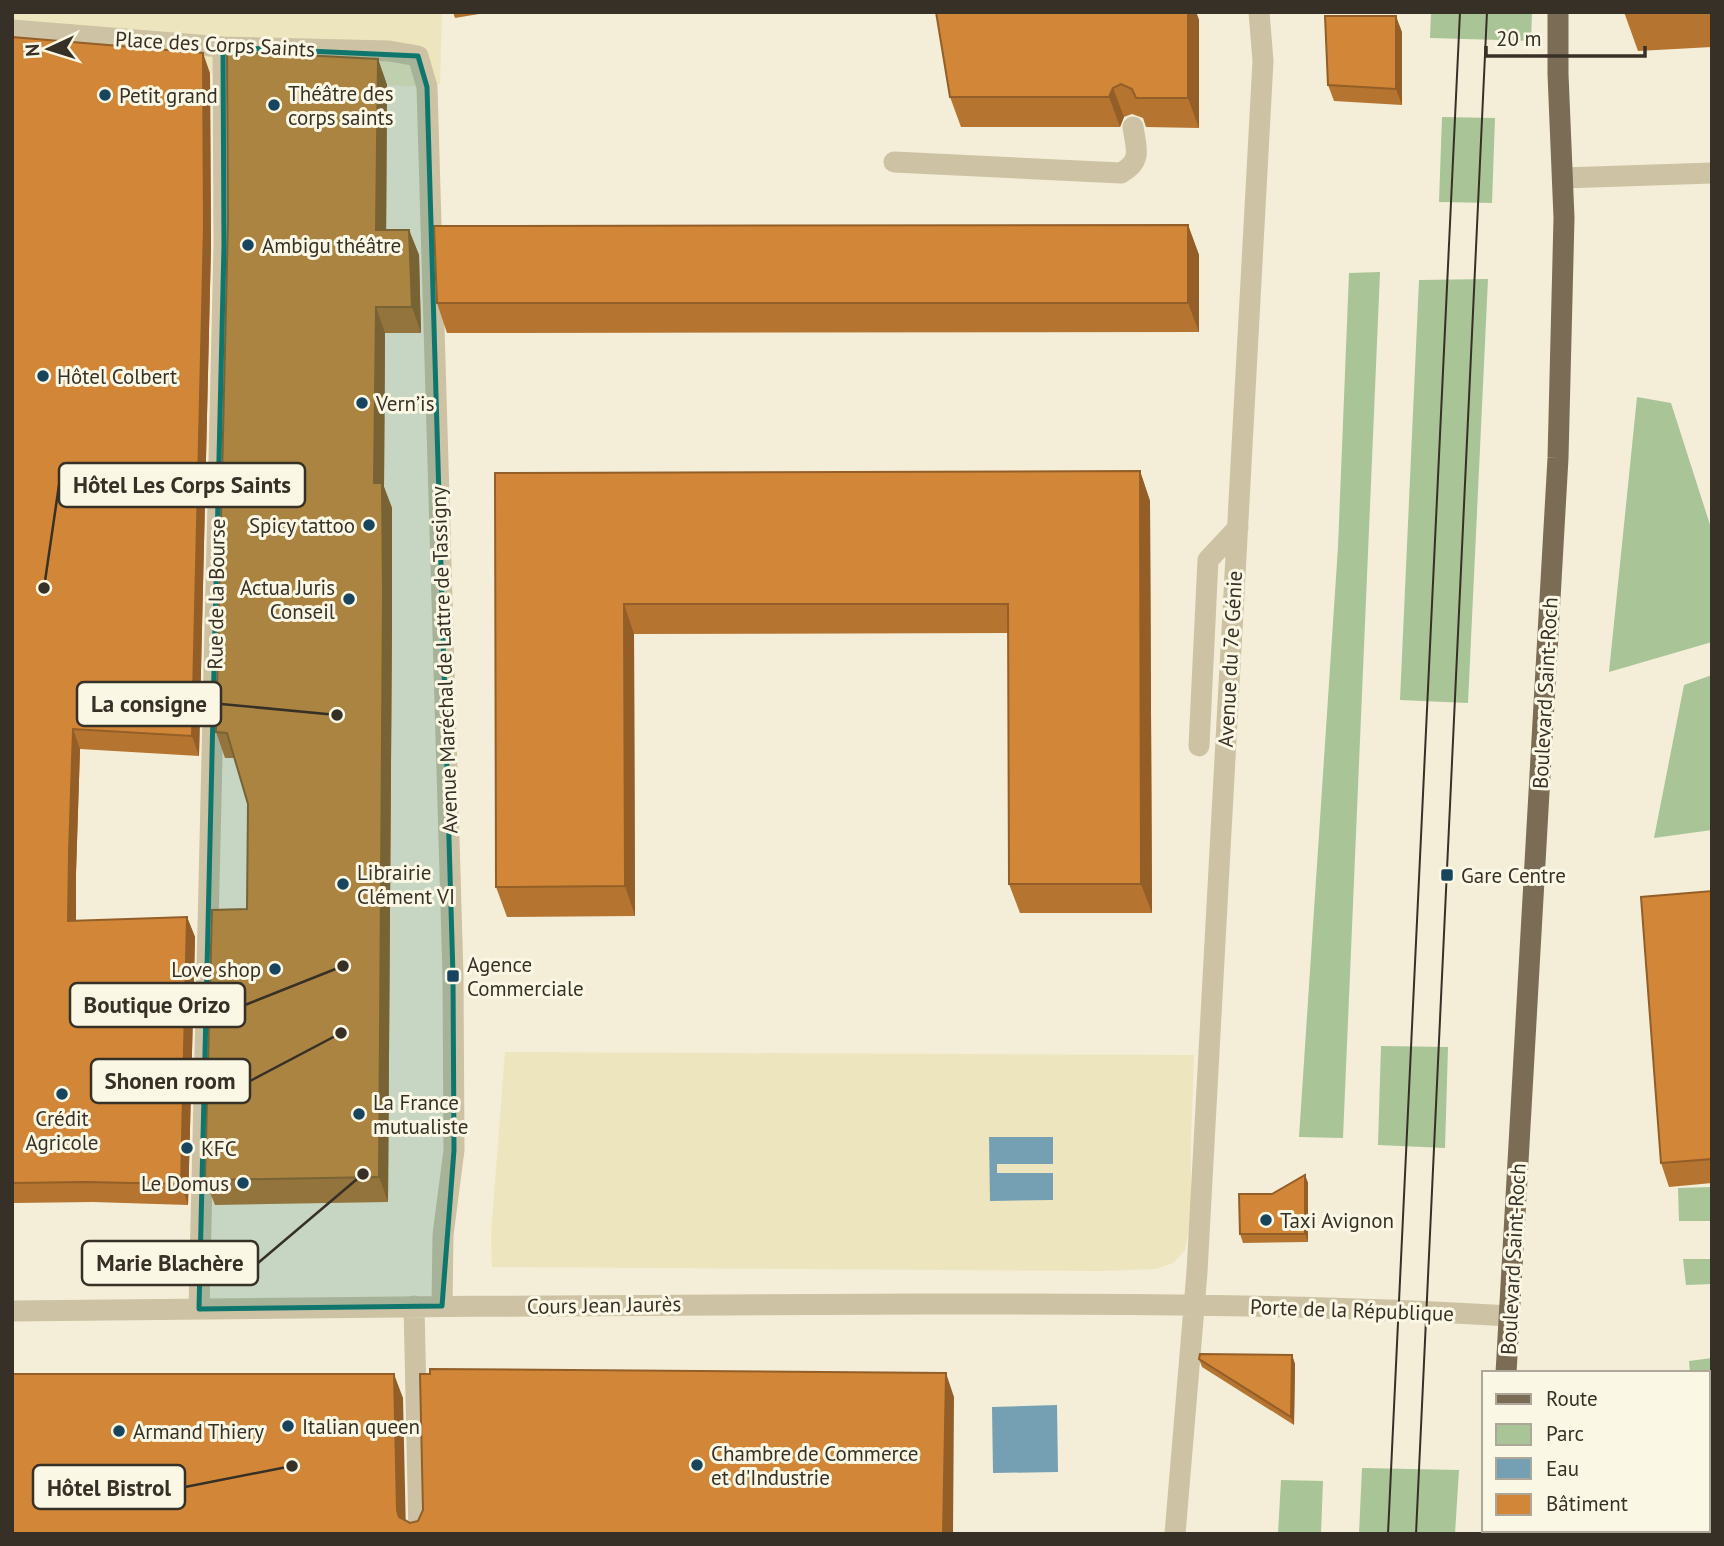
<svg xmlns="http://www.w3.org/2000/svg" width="1724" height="1546" viewBox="0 0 1724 1546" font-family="'PT Sans',sans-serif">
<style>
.green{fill:#a9c497}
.plaza{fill:#ede5be}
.water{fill:#75a0b4}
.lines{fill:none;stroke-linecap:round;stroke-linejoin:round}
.minor{stroke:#cdc2a3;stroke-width:21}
.major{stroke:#7b6c55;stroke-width:21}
.tram{stroke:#373026;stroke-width:2}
.wall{fill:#b57430}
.shaded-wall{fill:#935e27}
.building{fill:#d28738;stroke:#935e27;stroke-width:2}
.marked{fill:#0f766e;fill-opacity:0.2;stroke:#0f766e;stroke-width:5;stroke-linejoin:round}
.poi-dot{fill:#17455d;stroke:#fbf7e5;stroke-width:2.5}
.labels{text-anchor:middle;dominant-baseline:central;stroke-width:6;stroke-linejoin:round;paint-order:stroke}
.street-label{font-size:21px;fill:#373026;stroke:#fbf7e5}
.poi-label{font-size:21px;fill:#373026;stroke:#fbf7e5;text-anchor:start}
.leader{fill:none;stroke:#373026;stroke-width:2.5}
.callout-dot{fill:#373026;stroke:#fbf7e5;stroke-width:2.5}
.callout{fill:#fbf7e5;stroke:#373026;stroke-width:2.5}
.callout-label{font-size:23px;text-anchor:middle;font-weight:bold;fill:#373026}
</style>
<rect width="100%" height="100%" fill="#f4eed8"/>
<path class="green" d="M1431,12H1532L1531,41L1430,38Z
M1442,117L1495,118L1492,203L1439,202Z
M1380,272L1343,1138L1299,1137L1338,547L1349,273Z
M1488,279L1468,703L1400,700L1419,280Z
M1637,397L1671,403L1712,531V642L1609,672Z
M1712,675V830L1654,838L1684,685Z
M1381,1046L1448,1047L1445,1148L1378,1145Z
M1712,1187V1221H1679L1678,1188Z
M1683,1259H1712V1284L1686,1285Z
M1712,1358V1383L1708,1384V1373H1690L1689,1361Z
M1362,1468L1459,1470L1455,1534H1359Z
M1281,1480L1323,1481L1321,1534H1278Z"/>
<path class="plaza" d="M12,12H442L440,84L427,87L314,82L12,55Z
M505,1052L1194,1055L1191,1142V1219L1185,1250L1173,1263L1156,1269L1101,1271L492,1267L491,1234Z"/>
<path class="water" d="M989,1137H1053V1164H997V1173H1053V1200L990,1201Z
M1057,1405L1058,1472L993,1473L992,1407Z"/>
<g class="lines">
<path class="minor" d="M12,30L223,47L389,51L418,56L427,87L453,976L454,1150L443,1235L442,1306
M894,162L1121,173C1143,161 1136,148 1133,127
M1563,178L1712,173
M1199,746L1208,560L1238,528
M414,1306L419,1534
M199,1309L224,246L223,47
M12,1311C316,1308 619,1304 923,1304C1118,1304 1314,1304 1510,1316
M1175,1534L1197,1272L1263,61L1259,12"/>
<path class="major" d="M1506,1373L1558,458L1564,218L1558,74V12
M1498,1534V1530"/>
<path class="tram" d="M1388,1534L1460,12
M1416,1534L1487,12"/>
</g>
<path class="wall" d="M453,12H491L455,18Z
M936,12H1196L1199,20V128L1146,127L1143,118L1132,114L1124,117L1120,127H961L950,97Z
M1624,12H1712V47L1638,51Z
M1402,32V105L1334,101L1328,85Z
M12,37L210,73L211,246L199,756L80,749L76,873V921L187,917L195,937L188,1205L93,1202L12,1203Z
M378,59L387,85L386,230H409L419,255L421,333H385L384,487L392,508V619L388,1202L215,1205L205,1180L247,909L248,804L235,758H225L216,732Z
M1188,225L1199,255V332L447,333L437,303Z
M1140,471L1150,501L1152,913H1020L1009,884V633L634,634L635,916L507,917L496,887L495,473Z
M1712,891V1183L1669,1187L1661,1163Z
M1305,1175L1308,1183V1242L1243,1243L1240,1234L1272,1194Z
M1292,1355L1295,1364L1294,1425L1202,1367L1199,1359Z"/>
<path class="shaded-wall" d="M1188,12H1196L1199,20V128L1188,98Z
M1396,16L1402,32V105L1396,89Z
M203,53L210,73L211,246L199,756L192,736Z
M378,59L387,85L386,255L376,230Z
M1113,88L1124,117L1120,127L1109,97Z
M1188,225L1199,255V332L1188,303Z
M409,230L419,255L421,333L412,307Z
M376,307L385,333L384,487L392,508V619L388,1202L379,1177L374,483Z
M1140,471L1150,501L1152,913L1141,884Z
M624,604L634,634L635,916L625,886Z
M73,729L80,749L76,873V941L68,921L69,853Z
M187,917L195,937L188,1205L181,1184Z
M1305,1175L1308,1183V1242L1305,1234Z
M1292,1355L1295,1364L1294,1425L1291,1417Z
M946,1373L954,1397L953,1534H943Z
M394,1374L403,1398L406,1534L397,1510Z"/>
<path class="building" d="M936,12H1188V98H1136L1132,89L1121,84L1113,88L1109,97H950Z
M1325,16H1396V89L1328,85Z
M12,37L203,53L204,226L192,736L73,729L69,853L68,921L187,917L181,1184L86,1182L12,1183Z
M227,51L378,59L376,230H409L412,307H376L374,483H382L383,593L379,1177L205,1180L212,910L247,909L248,804L227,733L216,732L228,221Z
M1188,225V303H437L434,226Z
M1140,471L1141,884H1009L1008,604H624L625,886L496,887L495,473Z
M1712,891V1159L1661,1163L1641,897Z
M1305,1175V1234H1240L1239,1194H1272Z
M1200,1354L1292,1355L1291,1417L1199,1359Z
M430,1369L946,1373L943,1534H12V1374H394L397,1510L399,1517L410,1523L418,1521L423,1510L420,1374H430Z
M1708,1493H1712V1534H1616L1615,1530H1708Z"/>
<path class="marked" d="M223,47L418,56L427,87L453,976L454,1150L442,1306L199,1309L224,246Z"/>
<g class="poi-dot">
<circle cx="105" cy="95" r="7"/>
<circle cx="274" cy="105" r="7"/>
<circle cx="248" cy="245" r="7"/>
<circle cx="43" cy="376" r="7"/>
<circle cx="362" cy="403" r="7"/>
<circle cx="369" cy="525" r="7"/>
<circle cx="349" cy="599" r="7"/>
<rect x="1440" y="868" width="14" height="14" rx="3.5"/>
<circle cx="343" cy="884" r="7"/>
<circle cx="275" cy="969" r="7"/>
<rect x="446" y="969" width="14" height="14" rx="3.5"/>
<circle cx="62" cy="1094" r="7"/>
<circle cx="359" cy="1114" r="7"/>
<circle cx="187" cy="1148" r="7"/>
<circle cx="243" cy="1183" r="7"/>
<circle cx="1266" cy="1220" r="7"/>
<circle cx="288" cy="1426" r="7"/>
<circle cx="119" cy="1431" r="7"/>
<circle cx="697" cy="1465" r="7"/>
</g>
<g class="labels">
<g class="street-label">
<text transform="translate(215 44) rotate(3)">Place des Corps Saints</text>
<text transform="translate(216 594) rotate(-89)">Rue de la Bourse</text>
<text transform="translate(1230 659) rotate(-87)">Avenue du 7e Génie</text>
<text transform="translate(444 660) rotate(-92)">Avenue Maréchal de Lattre de Tassigny</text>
<text transform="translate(1545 693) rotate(-87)">Boulevard Saint-Roch</text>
<text transform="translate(1513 1259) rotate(-87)">Boulevard Saint-Roch</text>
<text transform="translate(604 1305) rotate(-1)">Cours Jean Jaurès</text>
<text transform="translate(1352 1310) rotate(2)">Porte de la République</text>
</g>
<g class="poi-label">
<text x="288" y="93">Théâtre des<tspan x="288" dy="24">corps saints</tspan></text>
<text x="119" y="95">Petit grand</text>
<text x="262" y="245">Ambigu théâtre</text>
<text x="57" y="376">Hôtel Colbert</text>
<text x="376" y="403">Vern’is</text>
<text x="355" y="525" text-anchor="end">Spicy tattoo</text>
<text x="335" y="587" text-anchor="end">Actua Juris<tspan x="335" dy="24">Conseil</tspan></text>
<text x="357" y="872">Librairie<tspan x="357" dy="24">Clément VI</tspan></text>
<text x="1461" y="875">Gare Centre</text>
<text x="467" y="964">Agence<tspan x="467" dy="24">Commerciale</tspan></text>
<text x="261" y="969" text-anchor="end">Love shop</text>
<text x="373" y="1102">La France<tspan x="373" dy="24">mutualiste</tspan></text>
<text x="62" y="1118" text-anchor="middle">Crédit<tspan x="62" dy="24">Agricole</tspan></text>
<text x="201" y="1148">KFC</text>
<text x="229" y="1183" text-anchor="end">Le Domus</text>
<text x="1280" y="1220">Taxi Avignon</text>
<text x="302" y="1426">Italian queen</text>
<text x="133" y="1431">Armand Thiery</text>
<text x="711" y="1453">Chambre de Commerce<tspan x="711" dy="24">et d'Industrie</tspan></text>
</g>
</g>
<path class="leader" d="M44 588L59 485M337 715L221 704M343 966L245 1005M341 1033L250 1081M363 1174L258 1263M292 1466L185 1487"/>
<g class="callout-dot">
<circle cx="44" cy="588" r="7"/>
<circle cx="337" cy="715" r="7"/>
<circle cx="343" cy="966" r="7"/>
<circle cx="341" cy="1033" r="7"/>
<circle cx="363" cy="1174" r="7"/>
<circle cx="292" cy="1466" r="7"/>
</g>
<g class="callout">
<rect x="59" y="463" width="246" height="44" rx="7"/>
<rect x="77" y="682" width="144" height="44" rx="7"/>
<rect x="70" y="983" width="175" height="44" rx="7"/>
<rect x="91" y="1059" width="159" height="44" rx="7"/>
<rect x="82" y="1241" width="176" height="44" rx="7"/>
<rect x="33" y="1465" width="152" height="44" rx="7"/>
</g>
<g class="callout-label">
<text x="182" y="493">Hôtel Les Corps Saints</text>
<text x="149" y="712">La consigne</text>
<text x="157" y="1013">Boutique Orizo</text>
<text x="170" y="1089">Shonen room</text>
<text x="170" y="1271">Marie Blachère</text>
<text x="109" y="1496">Hôtel Bistrol</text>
</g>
<rect width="1724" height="1546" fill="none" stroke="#373026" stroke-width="28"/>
<rect x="1482" y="1371" width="228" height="161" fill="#fbf7e5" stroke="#ada799" stroke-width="2"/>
<rect x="1496" y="1394" width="35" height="10" fill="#7b6c55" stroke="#ada799" stroke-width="2"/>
<text x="1546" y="1406" font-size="21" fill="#373026">Route</text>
<rect x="1496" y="1424" width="35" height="21" fill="#a9c497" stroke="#ada799" stroke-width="2"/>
<text x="1546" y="1441" font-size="21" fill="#373026">Parc</text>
<rect x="1496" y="1458" width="35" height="21" fill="#75a0b4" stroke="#ada799" stroke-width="2"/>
<text x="1546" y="1476" font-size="21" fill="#373026">Eau</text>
<rect x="1496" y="1494" width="35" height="21" fill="#d28738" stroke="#ada799" stroke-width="2"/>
<text x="1546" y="1511" font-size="21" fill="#373026">Bâtiment</text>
<g transform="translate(49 49) rotate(266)" stroke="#fbf7e5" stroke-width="5" paint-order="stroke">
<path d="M0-5L12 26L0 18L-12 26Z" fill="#373026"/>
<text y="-10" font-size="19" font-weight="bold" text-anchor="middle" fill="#373026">N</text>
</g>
<path d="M1486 46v10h159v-10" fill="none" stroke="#373026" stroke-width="3.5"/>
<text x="1496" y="46" font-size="21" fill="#373026" stroke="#fbf7e5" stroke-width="5" paint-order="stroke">20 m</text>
</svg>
